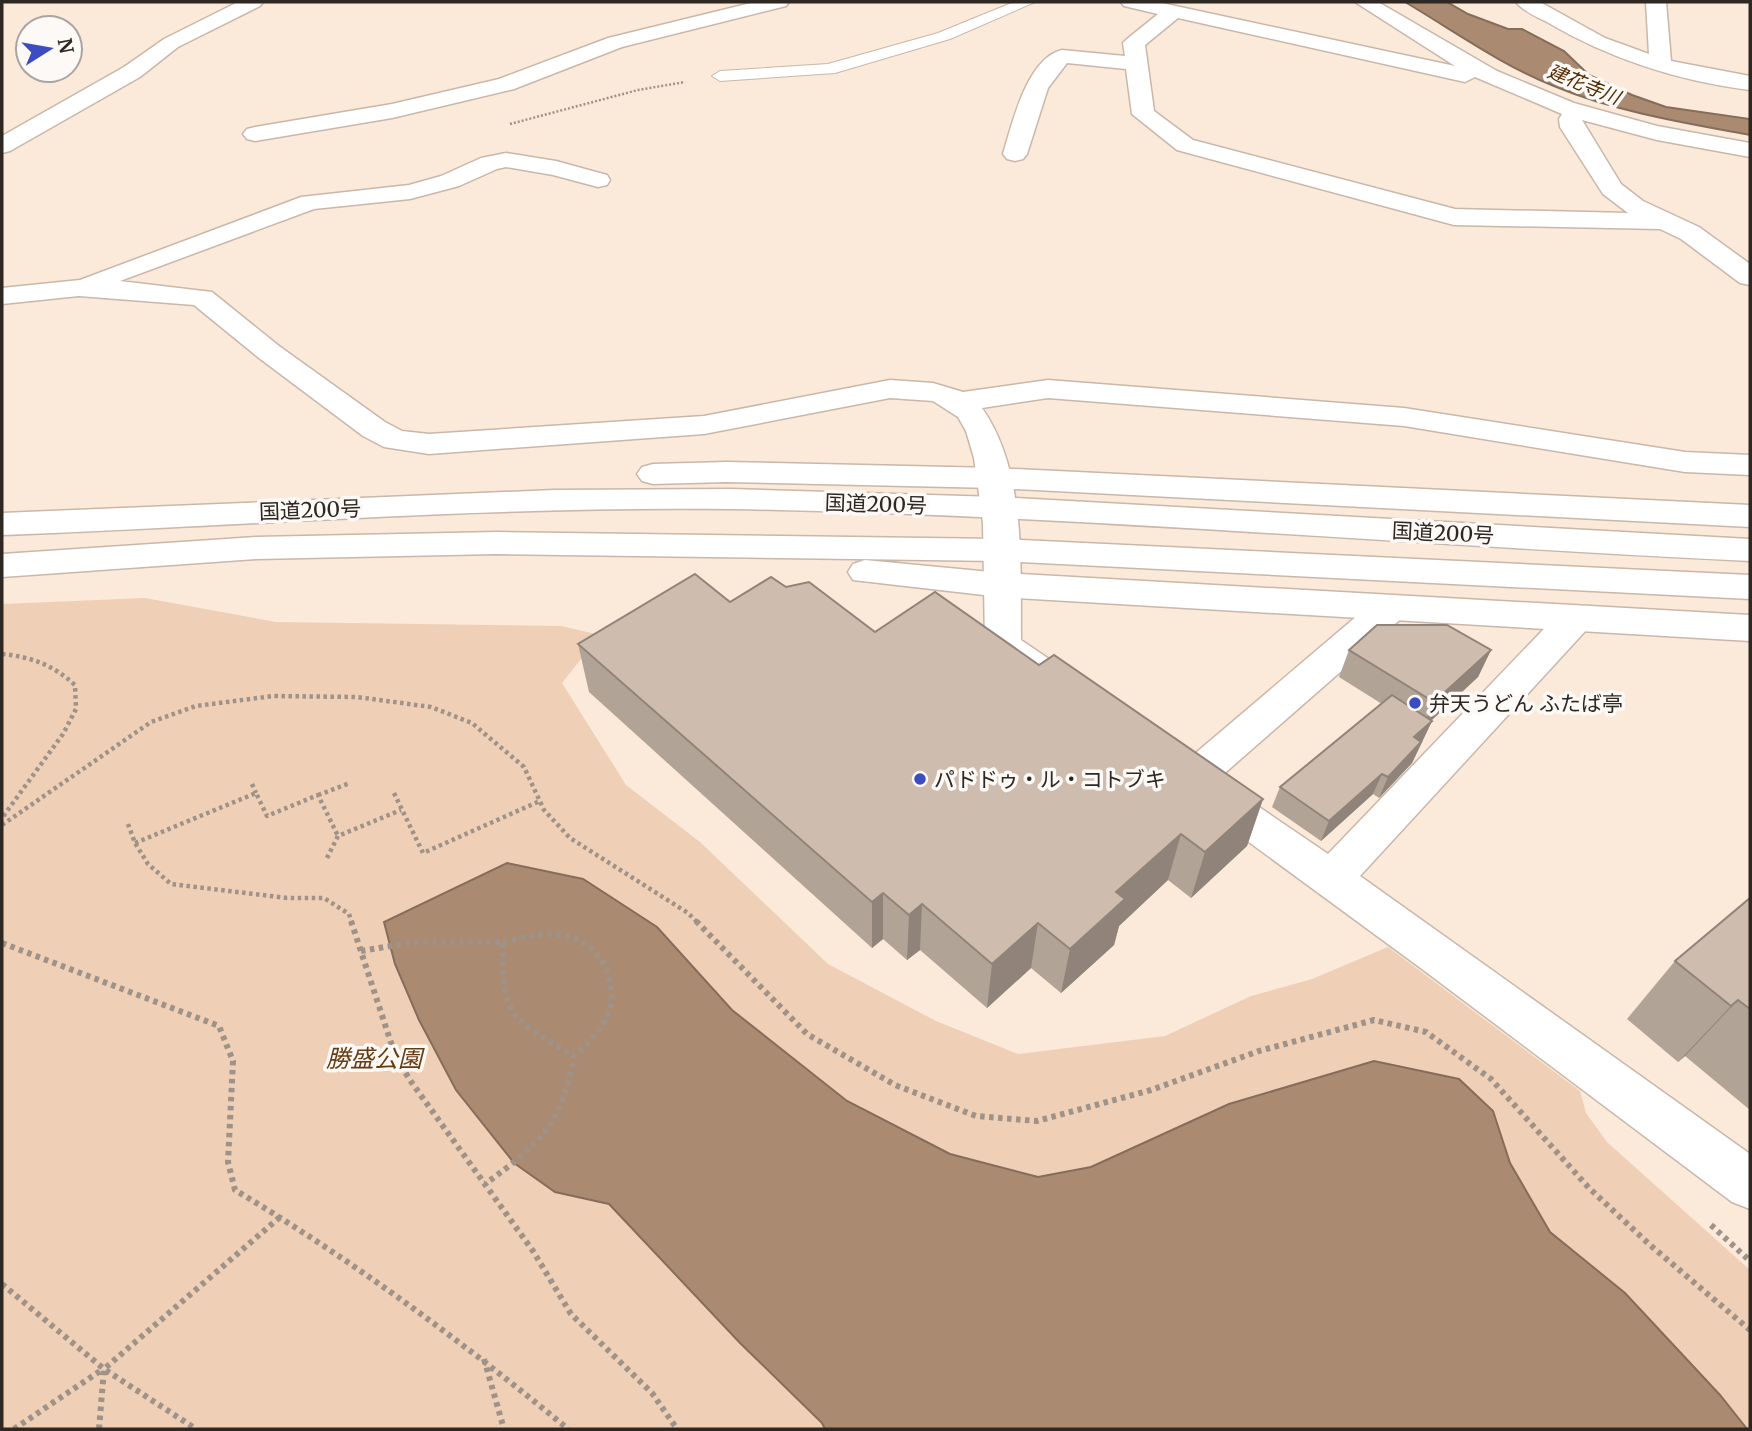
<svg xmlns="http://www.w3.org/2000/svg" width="1752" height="1431" viewBox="0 0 1752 1431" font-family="Merriweather,'Noto Sans JP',serif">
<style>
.green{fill:#efd0b6}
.water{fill:#aa8b71;stroke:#856d59;stroke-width:2}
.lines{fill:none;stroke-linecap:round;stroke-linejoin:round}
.lane-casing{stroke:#c9b7a9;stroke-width:2}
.street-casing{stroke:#c9b7a9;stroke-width:3}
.highway-casing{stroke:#c9b7a9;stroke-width:3}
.path-far2{stroke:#9f9288;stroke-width:2.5;stroke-dasharray:2 2;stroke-linecap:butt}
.path-far1{stroke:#9f9288;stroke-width:4.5;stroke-dasharray:3.5 3.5;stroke-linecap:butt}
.path{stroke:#9f9288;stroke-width:6;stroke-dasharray:4.5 4.5;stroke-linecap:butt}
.lane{fill:#fff;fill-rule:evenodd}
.street{fill:#fff;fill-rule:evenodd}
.highway{fill:#fff;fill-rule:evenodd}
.wall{fill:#b1a396}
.shaded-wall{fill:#90847a}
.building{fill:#cebdaf;stroke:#90847a;stroke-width:2}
.poi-dot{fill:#3b4dc0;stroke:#fcf9f6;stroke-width:2.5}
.labels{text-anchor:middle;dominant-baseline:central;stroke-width:7;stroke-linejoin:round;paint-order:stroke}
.far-water-label{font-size:19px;font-style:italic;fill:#562c00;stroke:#fcf9f6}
.street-label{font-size:21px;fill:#2e2722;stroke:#fcf9f6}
.poi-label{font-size:21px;fill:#2e2722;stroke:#fcf9f6;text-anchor:start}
.near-park-label{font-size:24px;font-style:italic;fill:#673b10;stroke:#fcf9f6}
</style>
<rect width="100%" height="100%" fill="#fbe9da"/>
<path class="green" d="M145,598L276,622L561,626L600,635L562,683L626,785L700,842L828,964L936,1021L1018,1054L1165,1036L1251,996L1312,979L1388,947L1580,1091L1586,1113L1607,1142L1750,1270V1429H2V604Z"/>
<path class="water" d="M1405,2H1447L1468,14L1508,29H1522L1564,51L1589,75L1632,95L1666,107L1750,119V135C1685,123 1616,112 1554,86C1501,65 1454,31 1405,2Z
M507,863L583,879L657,927L732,1010L847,1101L950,1154L1038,1177L1091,1167L1229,1104L1374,1061L1459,1079L1493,1111L1510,1163L1550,1232L1625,1293L1720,1395L1747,1429H825L822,1423L740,1343L609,1204L555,1192L514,1163L456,1090L419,1020L395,964L384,922Z"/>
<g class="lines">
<defs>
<path id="lane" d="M1014,2H1035L950,39L835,73L720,81L712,76L720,71L828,64L938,33Z"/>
<path id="street" d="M238,2H263L260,6L178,47L140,77L10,151L2,153V136L124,67L164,39Z
M755,2H789L786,6L622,47L514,89L392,118L255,141L247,139L243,134L247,129L255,127L392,104L499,79L608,38Z
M1121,2H1157L1455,66L1355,2H1378L1497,71L1574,103L1657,126L1750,143V157L1657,140L1582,120L1621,184L1643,201L1699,227L1750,264V285L1740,283L1681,239L1660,229L1454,225L1177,150L1132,114L1126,69L1067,63L1048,88L1027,154L1023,159L1015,161L1007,159L1003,154C1012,124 1027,58 1062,50L1125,56L1123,43L1127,39L1158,14L1124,6ZM1178,18L1465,82L1475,77L1562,114L1559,119L1560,127L1603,194L1628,213L1455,209L1193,140L1154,111L1145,45Z
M1516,2H1540L1605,38L1649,54L1646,2H1666L1671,61L1750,76V90C1678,81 1610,59 1547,22C1537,17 1523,11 1516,2Z
M506,153L556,161L607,175L610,180L607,185L598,187L553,175L506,167L497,169L459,186L410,199L314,209L120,281L212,292L279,346L385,422L402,431L429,434L704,416L890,380L933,383L963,392L1048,380L1404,408L1685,452L1750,455V475L1685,472L1404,426L1048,398L982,408C1027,472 1020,565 1021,640L1052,661L1058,671L1052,681C1028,688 997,666 985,645L983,523L974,458L966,431L958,417L933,401L890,398L704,434L429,454L384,447L363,436L259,358L194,305L79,296L2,304V288L80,280L301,197L409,185L441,176L481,158Z
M1390,596L1403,599L1408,608L1403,617L1218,779L1328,854L1563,609L1576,606L1589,609L1594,618L1589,627L1360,876L1750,1154V1209L1732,1202L1422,969L1197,804L1191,794L1178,790L1172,779L1178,768L1377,599Z"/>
<path id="highway" d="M726,462L995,468L1750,505V527L995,488L726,482L653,484L642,481L637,474L642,467L653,464Z
M731,489L997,497L1750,539V561C1411,545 1071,515 731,509C488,506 245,526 2,535V513L554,490Z
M497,532L999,539L1750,575V599L999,561L497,554L256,559L2,577V554L256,537Z
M865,560L1001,573L1750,615V641L1001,597L853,580L848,572L853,564Z"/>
</defs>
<use href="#lane" class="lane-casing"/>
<use href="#street" class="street-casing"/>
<use href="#highway" class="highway-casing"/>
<path class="path-far2" d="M510,124L638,90L685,82"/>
<path class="path-far1" d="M2,654C32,657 53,665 75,685L76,709L63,734L2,818
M252,784L256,793
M394,793L423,853L540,801
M318,795L350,783
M128,824L135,843L148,864L171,884L287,898H324L349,914L352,923
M2,825L151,722L196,706L273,696L357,697L431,707L472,723L524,767L544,810L570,838L688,913L698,923
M135,843L256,793L267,816L318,795L338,836
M327,858L338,836L401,810"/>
<path class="path" d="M351,921L396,1058L412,1083L533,1251L571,1314L652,1393L677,1429
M696,921L807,1034L895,1085L976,1116L1037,1121L1151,1090L1259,1051L1374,1020L1426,1032L1491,1079L1589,1188L1650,1245L1750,1330
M503,942C523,938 542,932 562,935C600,940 623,985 606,1019C599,1033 586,1045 574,1056
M2,943L219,1026L233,1061L228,1162L235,1190C352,1260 463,1342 568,1429
M361,951L414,942H503C501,1018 511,1019 574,1056C561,1125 540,1144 485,1184
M1711,1225L1750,1261
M2,1284L104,1369L196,1429
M484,1359L504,1429
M14,1429L103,1369
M99,1429L104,1369L280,1217"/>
<use href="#lane" class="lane"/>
<use href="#street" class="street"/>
<use href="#highway" class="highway"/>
</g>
<path class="wall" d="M786,587L875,632L1039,665L1263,799L1247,846L1191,898L1168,880L1119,926L1114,945L1061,993L1031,968L987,1008L920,950L907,960L883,939L872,948L589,692L578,644Z
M1349,650H1491L1478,677L1431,721H1432L1412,763L1379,798L1373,794L1321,841L1272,807L1280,787L1382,704L1339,677Z
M1750,898V1110L1685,1056L1678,1062L1627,1019L1675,961Z"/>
<path class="shaded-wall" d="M1491,650L1478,677L1422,729L1434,702Z
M1432,721L1412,763L1379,798L1388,777L1414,737Z
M1382,774L1373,794L1321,841L1329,821Z
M1263,799L1247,846L1191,898L1205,852Z
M1181,834L1168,880L1119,926L1114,945L1061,993L1070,949L1116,892Z
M883,893V939L872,948V902Z
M922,904L920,950L907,960L909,915Z
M1038,923L1031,968L987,1008L992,964Z
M1738,1000L1685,1056L1678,1062L1731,1006Z"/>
<path class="building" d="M695,574L730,602L771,577L786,587L809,582L875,632L935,592L1039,665L1054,655L1263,799L1205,852L1181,834L1116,892L1125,899L1070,949L1038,923L992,964L922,904L909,915L883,893L872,902L578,644Z
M1377,625H1447L1491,650L1434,702L1349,650Z
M1392,695L1432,721L1414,737L1421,742L1388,777L1382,774L1329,821L1280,787Z
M1750,898V1009L1738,1000L1731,1006L1675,961Z"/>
<g class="poi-dot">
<circle cx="1415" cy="703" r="7"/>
<circle cx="920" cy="779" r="7"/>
</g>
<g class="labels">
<g class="far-water-label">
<text transform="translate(1584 84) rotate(22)">建花寺川</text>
</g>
<g class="street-label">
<text transform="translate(876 504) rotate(2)">国道200号</text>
<text transform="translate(310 510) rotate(-2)">国道200号</text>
<text transform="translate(1443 533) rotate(3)">国道200号</text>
</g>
<g class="poi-label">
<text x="1429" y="703">弁天うどん ふたば亭</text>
<text x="934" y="779">パドドゥ・ル・コトブキ</text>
</g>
<g class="near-park-label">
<text x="374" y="1058">勝盛公園</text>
</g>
</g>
<rect width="1752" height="1431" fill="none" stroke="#2e2722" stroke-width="7"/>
<g transform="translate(49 49) rotate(79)"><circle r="33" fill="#fcf9f6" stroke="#aaa5a1" stroke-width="2"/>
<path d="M0-5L12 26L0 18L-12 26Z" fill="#3b4dc0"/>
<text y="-10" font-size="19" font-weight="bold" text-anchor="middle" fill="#2e2722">N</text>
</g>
</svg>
